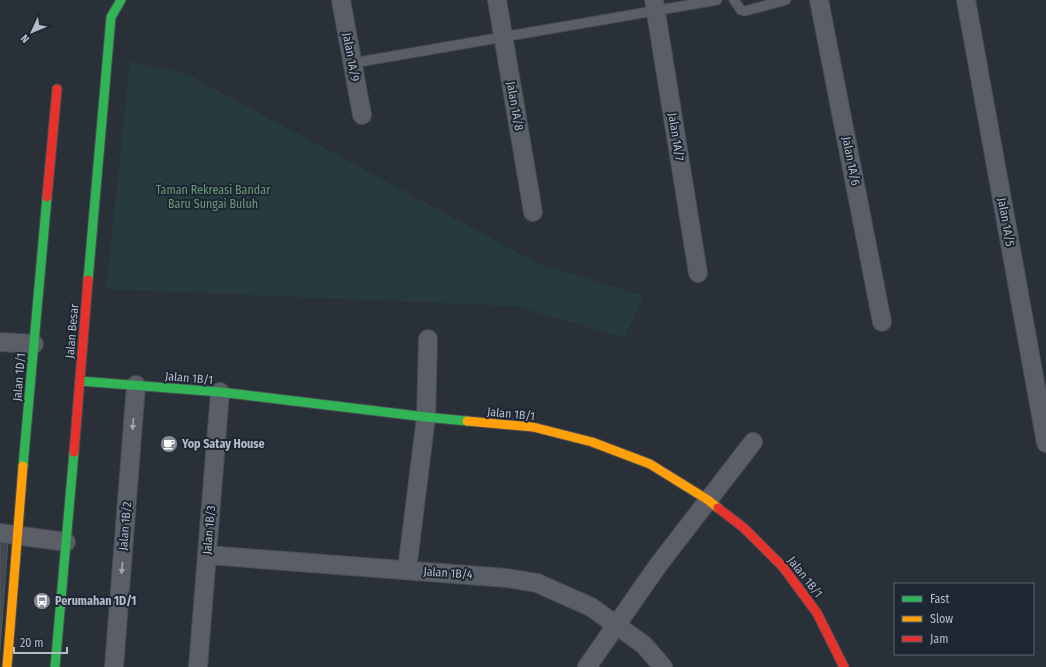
<svg xmlns="http://www.w3.org/2000/svg" width="1046" height="667" viewBox="0 0 1046 667" font-family="'Fira Sans Condensed',sans-serif">
<style>
.green{fill:#273a3e}
.building{fill:#444950;stroke:#52575f}
.lines{fill:none;stroke-linecap:round;stroke-linejoin:round}
.lane-casing{stroke:#484c53;stroke-width:11}
.street-casing{stroke:#484c53;stroke-width:20}
.fast-casing{stroke:#484c53;stroke-width:11}
.slow-casing{stroke:#484c53;stroke-width:11}
.jam-casing{stroke:#484c53;stroke-width:11}
.lane{stroke:#5a5e66;stroke-width:9}
.street{stroke:#5a5e66;stroke-width:18}
.fast{stroke:#30b455;stroke-width:9}
.slow{stroke:#ff9f0a;stroke-width:9}
.jam{stroke:#e5322d;stroke-width:9}
.oneway{fill:#a2a9b5}
.labels{text-anchor:middle;dominant-baseline:central;stroke-width:4;stroke-linejoin:round;paint-order:stroke}
.street-label{font-size:12px;fill:#b4bcc9;stroke:#1d2633}
.park-label{font-size:12px;fill:#6b9a76;stroke:#1d2633}
.poi-label{font-size:12px;font-weight:bold;fill:#b4bcc9;stroke:#1d2633;text-anchor:start}
</style>
<rect width="100%" height="100%" fill="#2a3038"/>
<path class="green" d="M130,61L187,74L539,264L644,296L624,338L516,306L106,289Z"/>
<path class="building" d="M0,539L8,540L0,650Z"/>
<g class="lines">
<defs>
<path id="lane" d="M734,0L741,10L745,11L786,0
M353,63L717,0"/>
<path id="street" d="M341,0L362,115
M497,0L533,212
M654,0L698,273
M819,0L882,322
M966,0L1046,443
M0,342L34,344
M0,533L66,542
M207,555L507,578L537,583L591,607L644,645L663,667
M407,570L426,417L428,339
M114,667L136,385
M198,667L220,392
M587,667L659,564L753,442"/>
<path id="fast" d="M88,280L111,17L121,0
M80,381L220,392L426,417L467,421
M23,466L47,197
M55,667L74,452"/>
<path id="slow" d="M467,421L533,427L592,442L650,464L708,500L718,508
M7,667L23,466"/>
<path id="jam" d="M47,197L57,89
M74,452L88,280
M718,508L744,528L783,567L817,613L844,667"/>
</defs>
<use href="#lane" class="lane-casing"/>
<use href="#street" class="street-casing"/>
<use href="#fast" class="fast-casing"/>
<use href="#slow" class="slow-casing"/>
<use href="#jam" class="jam-casing"/>
<use href="#lane" class="lane"/>
<use href="#street" class="street"/>
<use href="#fast" class="fast"/>
<use href="#slow" class="slow"/>
<use href="#jam" class="jam"/>
</g>
<defs><path id="oneway-solid" d="M-6-.8H1V-3.2L6.5 0L1 3.2V.8H-6Z"/></defs>
<g class="oneway">
<use href="#oneway-solid" transform="translate(133 424) rotate(95)"/>
<use href="#oneway-solid" transform="translate(122 568) rotate(95)"/>
</g>
<defs>
<symbol id="cafe-disc" viewBox="-11 -11 22 22"><circle r="9.5" fill="#848b96" stroke="#1d2633"/><path d="M-5.5-4.5H6V0H3Q3 3.5 0 3.5H-2.5Q-5.5 3.5-5.5 0ZM3-3.2v2h1.7v-2ZM-6 4.5H4V6H-6Z" fill="#fff"/></symbol>
<symbol id="bus-disc" viewBox="-11 -11 22 22"><circle r="9.5" fill="#848b96" stroke="#1d2633"/><path d="M-5-6H5V4H4V6H2V4H-2V6H-4V4H-5ZM-3.5-4V0h7V-4ZM-3.5 1.2v1.5H-2V1.2ZM2 1.2v1.5H3.5V1.2Z" fill="#fff"/></symbol>
</defs>
<g fill-rule="evenodd">
<use href="#cafe-disc" x="159" y="434" width="20" height="20"/>
<use href="#bus-disc" x="32" y="591" width="20" height="20"/>
</g>
<g class="labels">
<g class="street-label">
<text transform="translate(351 57) rotate(80)">Jalan 1A/9</text>
<text transform="translate(515 106) rotate(80)">Jalan 1A/8</text>
<text transform="translate(676 137) rotate(81)">Jalan 1A/7</text>
<text transform="translate(851 161) rotate(79)">Jalan 1A/6</text>
<text transform="translate(1006 222) rotate(80)">Jalan 1A/5</text>
<text transform="translate(72 331) rotate(-85)">Jalan Besar</text>
<text transform="translate(19 377) rotate(-85)">Jalan 1D/1</text>
<text transform="translate(189 378) rotate(5)">Jalan 1B/1</text>
<text transform="translate(511 414) rotate(6)">Jalan 1B/1</text>
<text transform="translate(125 526) rotate(-85)">Jalan 1B/2</text>
<text transform="translate(209 530) rotate(-85)">Jalan 1B/3</text>
<text transform="translate(448 573) rotate(4)">Jalan 1B/4</text>
<text transform="translate(805 577) rotate(52)">Jalan 1B/1</text>
</g>
<g class="park-label">
<text x="213" y="190">Taman Rekreasi Bandar<tspan x="213" dy="14">Baru Sungai Buluh</tspan></text>
</g>
<g class="poi-label">
<text x="182" y="444">Yop Satay House</text>
<text x="55" y="601">Perumahan 1D/1</text>
</g>
</g>
<rect x="894" y="583" width="140" height="72" fill="#1d2633" stroke="#59626f"/>
<rect x="902" y="596" width="20" height="6" fill="#30b455" stroke="#59626f"/>
<text x="930" y="603" font-size="12" fill="#b4bcc9">Fast</text>
<rect x="902" y="616" width="20" height="6" fill="#ff9f0a" stroke="#59626f"/>
<text x="930" y="623" font-size="12" fill="#b4bcc9">Slow</text>
<rect x="902" y="636" width="20" height="6" fill="#e5322d" stroke="#59626f"/>
<text x="930" y="643" font-size="12" fill="#b4bcc9">Jam</text>
<g transform="translate(32 32) rotate(226)" stroke="#1d2633" stroke-width="3" paint-order="stroke">
<path d="M0-3L7 15L0 10L-7 15Z" fill="#b4bcc9"/>
<text y="-6" font-size="11" font-weight="bold" text-anchor="middle" fill="#b4bcc9">N</text>
</g>
<path d="M14 647v6h53v-6" fill="none" stroke="#b4bcc9" stroke-width="2"/>
<text x="20" y="647" font-size="12" fill="#b4bcc9" stroke="#1d2633" stroke-width="3" paint-order="stroke">20 m</text>
</svg>
